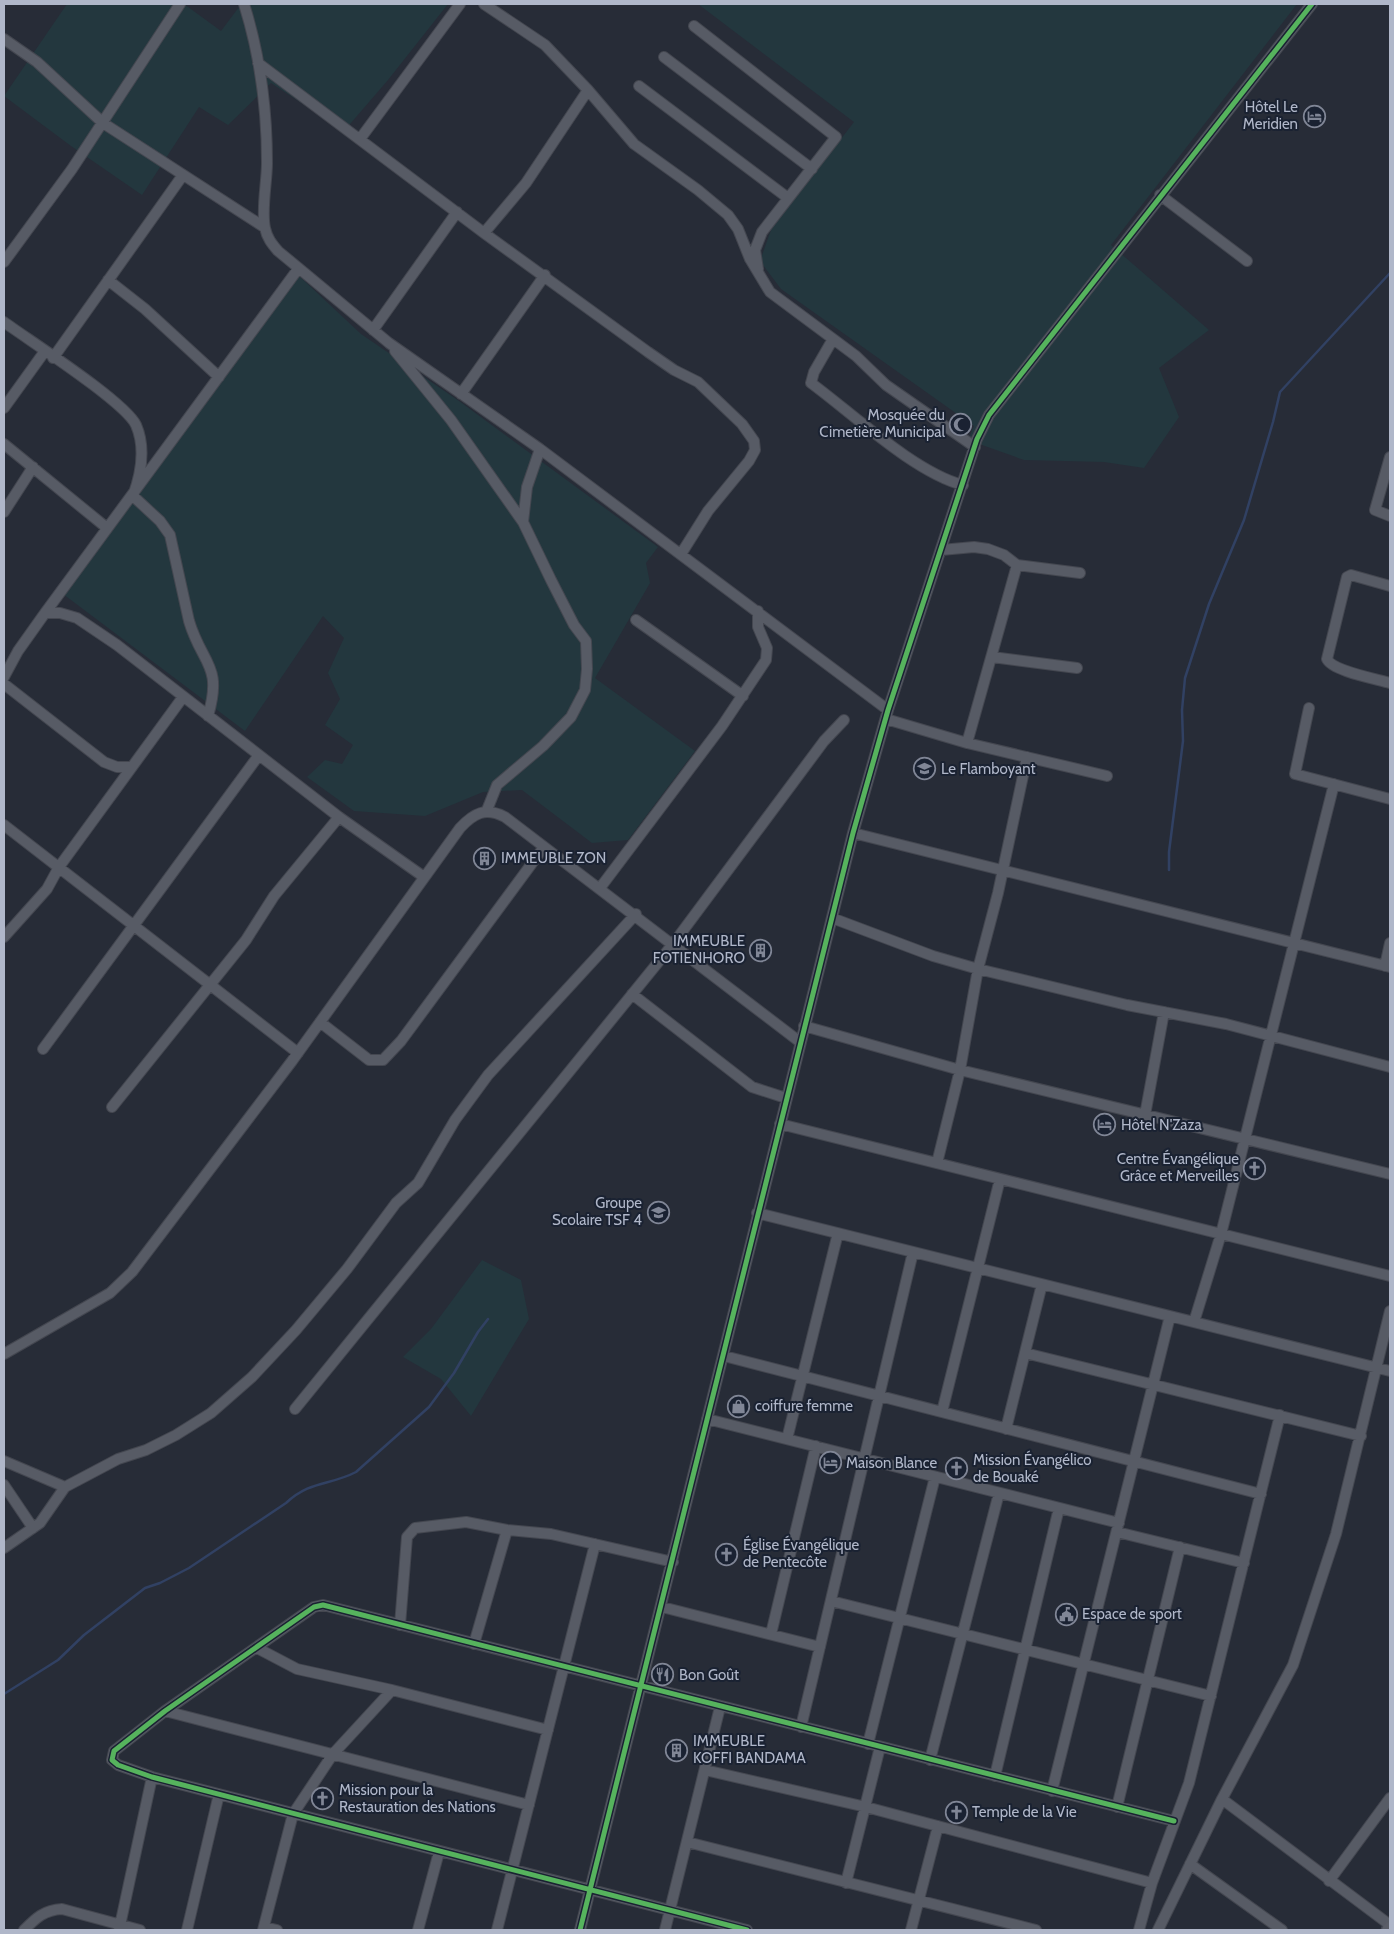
<svg xmlns="http://www.w3.org/2000/svg" width="1394" height="1934" viewBox="0 0 1394 1934" font-family="Cabin,sans-serif">
<style>
.green{fill:#23373e}
.lines{fill:none;stroke-linecap:round;stroke-linejoin:round}
.stream{stroke:#314163;stroke-width:2.5}
.minor-casing{stroke:#444750;stroke-width:12}
.major-casing{stroke:#444953;stroke-width:15}
.minor{stroke:#575b65;stroke-width:10}
.major{stroke:#5a5d67;stroke-width:12}
.cycleway-casing{stroke:#1a2232;stroke-width:8}
.cycleway{stroke:#56b35d;stroke-width:5}
.labels{text-anchor:middle;dominant-baseline:central;stroke-width:4;stroke-linejoin:round;paint-order:stroke}
.poi-label{font-size:15px;fill:#b0b7c9;stroke:#1a2232;text-anchor:start}
</style>
<rect width="100%" height="100%" fill="#272c37"/>
<path class="green" d="M67,4H184L221,31L239,7L238,4H448L388,80L344,131L271,83L228,125L199,107L142,195L71,146L4,96Z
M698,4H1297L1111,245L1209,330L1159,368L1179,417L1144,468L1104,462L1024,460L968,440L974,426L781,289L760,261L771,230L854,122Z
M297,274L361,334L459,401L658,547L646,563L650,583L595,678L695,751L628,840L592,843L522,790L483,792L425,816L354,811L307,777L325,760L342,764L353,745L325,725L340,699L328,673L344,638L323,616L245,731L63,594Z
M482,1260L521,1280L529,1319L471,1416L441,1379L403,1357L431,1329Z"/>
<g class="lines">
<path class="stream" d="M1169,870V852L1183,741L1182,710L1185,678L1209,604L1244,520L1273,422L1280,392L1390,273
M4,1694L58,1660L84,1635L145,1588L160,1583L189,1568L286,1503C311,1480 329,1486 356,1472L429,1407L454,1373L478,1332L488,1319"/>
<defs>
<path id="minor" d="M244,4C260,55 267,109 267,163C267,182 261,210 265,228C267,238 272,244 278,251L389,343L540,449L888,710
M484,4L545,45L588,90L526,183L484,233
M694,26L836,137L762,232L755,250L758,269
M4,39L37,62L103,123L264,227
M664,57L812,169
M258,63L484,233L648,352L674,370L698,382L742,424L754,441L755,450L749,461L708,511L681,554
M639,86L788,198
M588,90L634,144L698,190L728,215L738,229L750,259L770,292L856,356L886,385L975,447
M360,139L460,4
M1160,195L1247,261
M4,262L72,169L180,4
M108,280L145,309L219,377
M4,322C30,341 124,401 136,425C146,448 141,474 133,496L160,521L170,535L189,621C202,665 223,664 208,716
M373,330L457,212
M833,339L814,372L811,383C852,413 915,473 963,485
M395,351L451,420L523,522L551,580L574,625L586,641L587,669L585,690L571,717L543,746L497,785L487,810
M53,358L183,175
M461,394L545,275
M4,408L45,351
M4,444L107,528
M1390,457L1375,510L1390,516
M4,512L33,467
M523,522L527,487L540,449
M941,550L974,547L988,549L1004,555L1017,565L1080,573
M1390,586L1351,575L1347,577L1327,659C1332,671 1377,679 1390,683
M45,613H60L77,618L117,645L339,817L424,877
M636,620L743,696
M992,657L1077,668
M4,677L18,651L45,613L298,269
M4,684L104,762L117,767H132
M1309,708L1295,774L1390,799
M886,719L967,743L1107,776
M967,743L1017,565
M4,825L298,1053
M853,833L1390,967
M600,888L722,726L766,660L767,648L758,627V611
M832,918L933,956L978,969L1127,1005L1226,1024L1390,1067
M4,937L47,889L59,867L183,697
M1385,966L1390,943
M632,994L752,1087L786,1098
M320,1022L369,1060H383L401,1041L544,847
M804,1026L960,1070L1390,1174
M43,1049L259,755
M112,1107L246,940L274,896L339,817
M1145,1115L1164,1012
M780,1124L1390,1276
M937,1163L960,1070L978,969L998,893L1027,757
M757,1213L1390,1371
M1194,1322L1221,1234L1334,784
M1025,1353L1361,1436
M4,1354L110,1293L132,1272L292,1061L460,828C474,813 485,807 505,817L800,1042
M724,1356L1261,1494
M295,1409L673,944L824,741L844,720
M942,1412L1000,1179
M707,1419L1119,1523
M1006,1429L1042,1284
M787,1439L838,1233
M4,1461L65,1487
M4,1485L33,1528
M1117,1532L1244,1563
M4,1548L40,1523L65,1487L118,1459L146,1450L176,1435L211,1413L252,1377L296,1330L347,1269L396,1203L418,1183L455,1120L488,1075L636,914
M831,1601L1211,1696
M662,1607L820,1647
M400,1625L407,1537L415,1528L466,1522L507,1530L551,1534L673,1562
M771,1634L816,1446
M474,1644L507,1530
M257,1648L297,1669L392,1690L548,1730
M165,1711L529,1805
M801,1727L913,1252
M868,1744L935,1477
M930,1760L999,1493
M705,1770L866,1807L1152,1883
M995,1776L1059,1508
M1052,1791L1170,1316
M1222,1799L1390,1925
M1117,1807L1180,1547
M687,1842L1036,1930
M1190,1864L1282,1930
M1329,1881L1390,1798
M846,1883L880,1747
M264,1927L277,1930
M24,1930C36,1918 44,1910 62,1909L140,1930
M119,1930L152,1777
M187,1930L219,1794
M263,1930L293,1814L333,1754L392,1690
M418,1930L439,1852
M497,1930L595,1544
M580,1930L853,833L888,710L977,439L989,415L1312,4
M665,1930L720,1707
M747,1930L152,1777L118,1765L112,1760L114,1751L165,1711L314,1607L323,1605L1174,1821
M911,1930L938,1826
M1139,1930L1152,1883L1189,1783L1280,1415
M1158,1930L1222,1799L1293,1665L1336,1534L1390,1311"/>
<path id="major" d="M1388,1930L1390,1928"/>
</defs>
<use href="#minor" class="minor-casing"/>
<use href="#major" class="major-casing"/>
<use href="#minor" class="minor"/>
<use href="#major" class="major"/>
<defs>
<path id="cycleway" d="M580,1930L853,833L888,710L977,439L989,415L1312,4
M747,1930L152,1777L118,1765L112,1760L114,1751L165,1711L314,1607L323,1605L1174,1821"/>
</defs>
<use href="#cycleway" class="cycleway-casing"/>
<use href="#cycleway" class="cycleway"/>
</g>
<defs>
<symbol id="hotel-ring" viewBox="-11 -11 22 22"><circle r="9.5" fill="#1a2232" stroke="#808696" stroke-width="1.5"/><path d="M-6-4.5h1.5V1H6V5H4.5V3h-9V5H-6ZM-4 0a1.8 1.8 0 1 1 3.6 0ZM.5 0V-2.5h3Q6-2.5 6 0Z" fill="#808696"/></symbol>
<symbol id="mosque-ring" viewBox="-11 -11 22 22"><circle r="9.5" fill="#1a2232" stroke="#808696" stroke-width="1.5"/><path d="M3.5-4.9A6 6 0 1 0 3.5 4.9A5 5 0 1 1 3.5-4.9Z" fill="#808696"/></symbol>
<symbol id="school-ring" viewBox="-11 -11 22 22"><circle r="9.5" fill="#1a2232" stroke="#808696" stroke-width="1.5"/><path d="M0-5L7-2L0 1L-7-2ZM-4 1L0 2.5L4 1V4Q0 6-4 4Z" fill="#808696"/></symbol>
<symbol id="building-ring" viewBox="-11 -11 22 22"><circle r="9.5" fill="#1a2232" stroke="#808696" stroke-width="1.5"/><path d="M-4-6H4V6H1V3H-1V6H-4ZM-2.5-4.3h1.7v1.8h-1.7ZM.8-4.3h1.7v1.8H.8ZM-2.5-1h1.7V.8h-1.7ZM.8-1h1.7V.8H.8Z" fill="#808696"/></symbol>
<symbol id="church-ring" viewBox="-11 -11 22 22"><circle r="9.5" fill="#1a2232" stroke="#808696" stroke-width="1.5"/><path d="M-1.2-6h2.4v3.5h3.3v2.4h-3.3V6h-2.4V-.1h-3.3v-2.4h3.3Z" fill="#808696"/></symbol>
<symbol id="shop-ring" viewBox="-11 -11 22 22"><circle r="9.5" fill="#1a2232" stroke="#808696" stroke-width="1.5"/><path d="M-5-2.5h2.3a2.7 3.5 0 0 1 5.4 0H5L5.5 6h-11ZM-1.5-2.5h3a1.5 2.3 0 0 0-3 0Z" fill="#808696"/></symbol>
<symbol id="civic-ring" viewBox="-11 -11 22 22"><circle r="9.5" fill="#1a2232" stroke="#808696" stroke-width="1.5"/><path d="M-.6-6.5H3V-4.5H.6V-3L4-1V1h2V6H-6V1h2V-1L-.6-3ZM-1.2 2.5V6h2.4V2.5Z" fill="#808696"/></symbol>
<symbol id="restaurant-ring" viewBox="-11 -11 22 22"><circle r="9.5" fill="#1a2232" stroke="#808696" stroke-width="1.5"/><path d="M-5-6h1v4h1v-4h1v4h1v-4h1v5L-1.5 .5V6h-2V.5L-5-1ZM5-6V6H3V1.5H1.5Q1.5-4 5-6Z" fill="#808696"/></symbol>
</defs>
<g fill-rule="evenodd">
<use href="#hotel-ring" x="1302" y="104" width="25" height="25"/>
<use href="#mosque-ring" x="948" y="412" width="25" height="25"/>
<use href="#school-ring" x="912" y="756" width="25" height="25"/>
<use href="#building-ring" x="472" y="846" width="25" height="25"/>
<use href="#building-ring" x="748" y="938" width="25" height="25"/>
<use href="#hotel-ring" x="1092" y="1112" width="25" height="25"/>
<use href="#church-ring" x="1242" y="1156" width="25" height="25"/>
<use href="#school-ring" x="646" y="1200" width="25" height="25"/>
<use href="#shop-ring" x="726" y="1394" width="25" height="25"/>
<use href="#hotel-ring" x="818" y="1450" width="25" height="25"/>
<use href="#church-ring" x="944" y="1456" width="25" height="25"/>
<use href="#church-ring" x="714" y="1542" width="25" height="25"/>
<use href="#civic-ring" x="1054" y="1602" width="25" height="25"/>
<use href="#restaurant-ring" x="650" y="1662" width="25" height="25"/>
<use href="#building-ring" x="664" y="1738" width="25" height="25"/>
<use href="#church-ring" x="310" y="1786" width="25" height="25"/>
<use href="#church-ring" x="944" y="1800" width="25" height="25"/>
</g>
<g class="labels">
<g class="poi-label">
<text x="1298" y="107" text-anchor="end">Hôtel Le<tspan x="1298" dy="17">Meridien</tspan></text>
<text x="945" y="415" text-anchor="end">Mosquée du<tspan x="945" dy="17">Cimetière Municipal</tspan></text>
<text x="941" y="769">Le Flamboyant</text>
<text x="501" y="858">IMMEUBLE ZON</text>
<text x="745" y="941" text-anchor="end">IMMEUBLE<tspan x="745" dy="17">FOTIENHORO</tspan></text>
<text x="1121" y="1125">Hôtel N'Zaza</text>
<text x="1239" y="1159" text-anchor="end">Centre Évangélique<tspan x="1239" dy="17">Grâce et Merveilles</tspan></text>
<text x="642" y="1203" text-anchor="end">Groupe<tspan x="642" dy="17">Scolaire TSF 4</tspan></text>
<text x="755" y="1406">coiffure femme</text>
<text x="973" y="1460">Mission Évangélico<tspan x="973" dy="17">de Bouaké</tspan></text>
<text x="846" y="1463">Maison Blance</text>
<text x="743" y="1545">Église Évangélique<tspan x="743" dy="17">de Pentecôte</tspan></text>
<text x="1082" y="1614">Espace de sport</text>
<text x="679" y="1675">Bon Goût</text>
<text x="693" y="1741">IMMEUBLE<tspan x="693" dy="17">KOFFI BANDAMA</tspan></text>
<text x="339" y="1790">Mission pour la<tspan x="339" dy="17">Restauration des Nations</tspan></text>
<text x="972" y="1812">Temple de la Vie</text>
</g>
</g>
<rect width="1394" height="1934" fill="none" stroke="#b0b7c9" stroke-width="10"/>
</svg>
